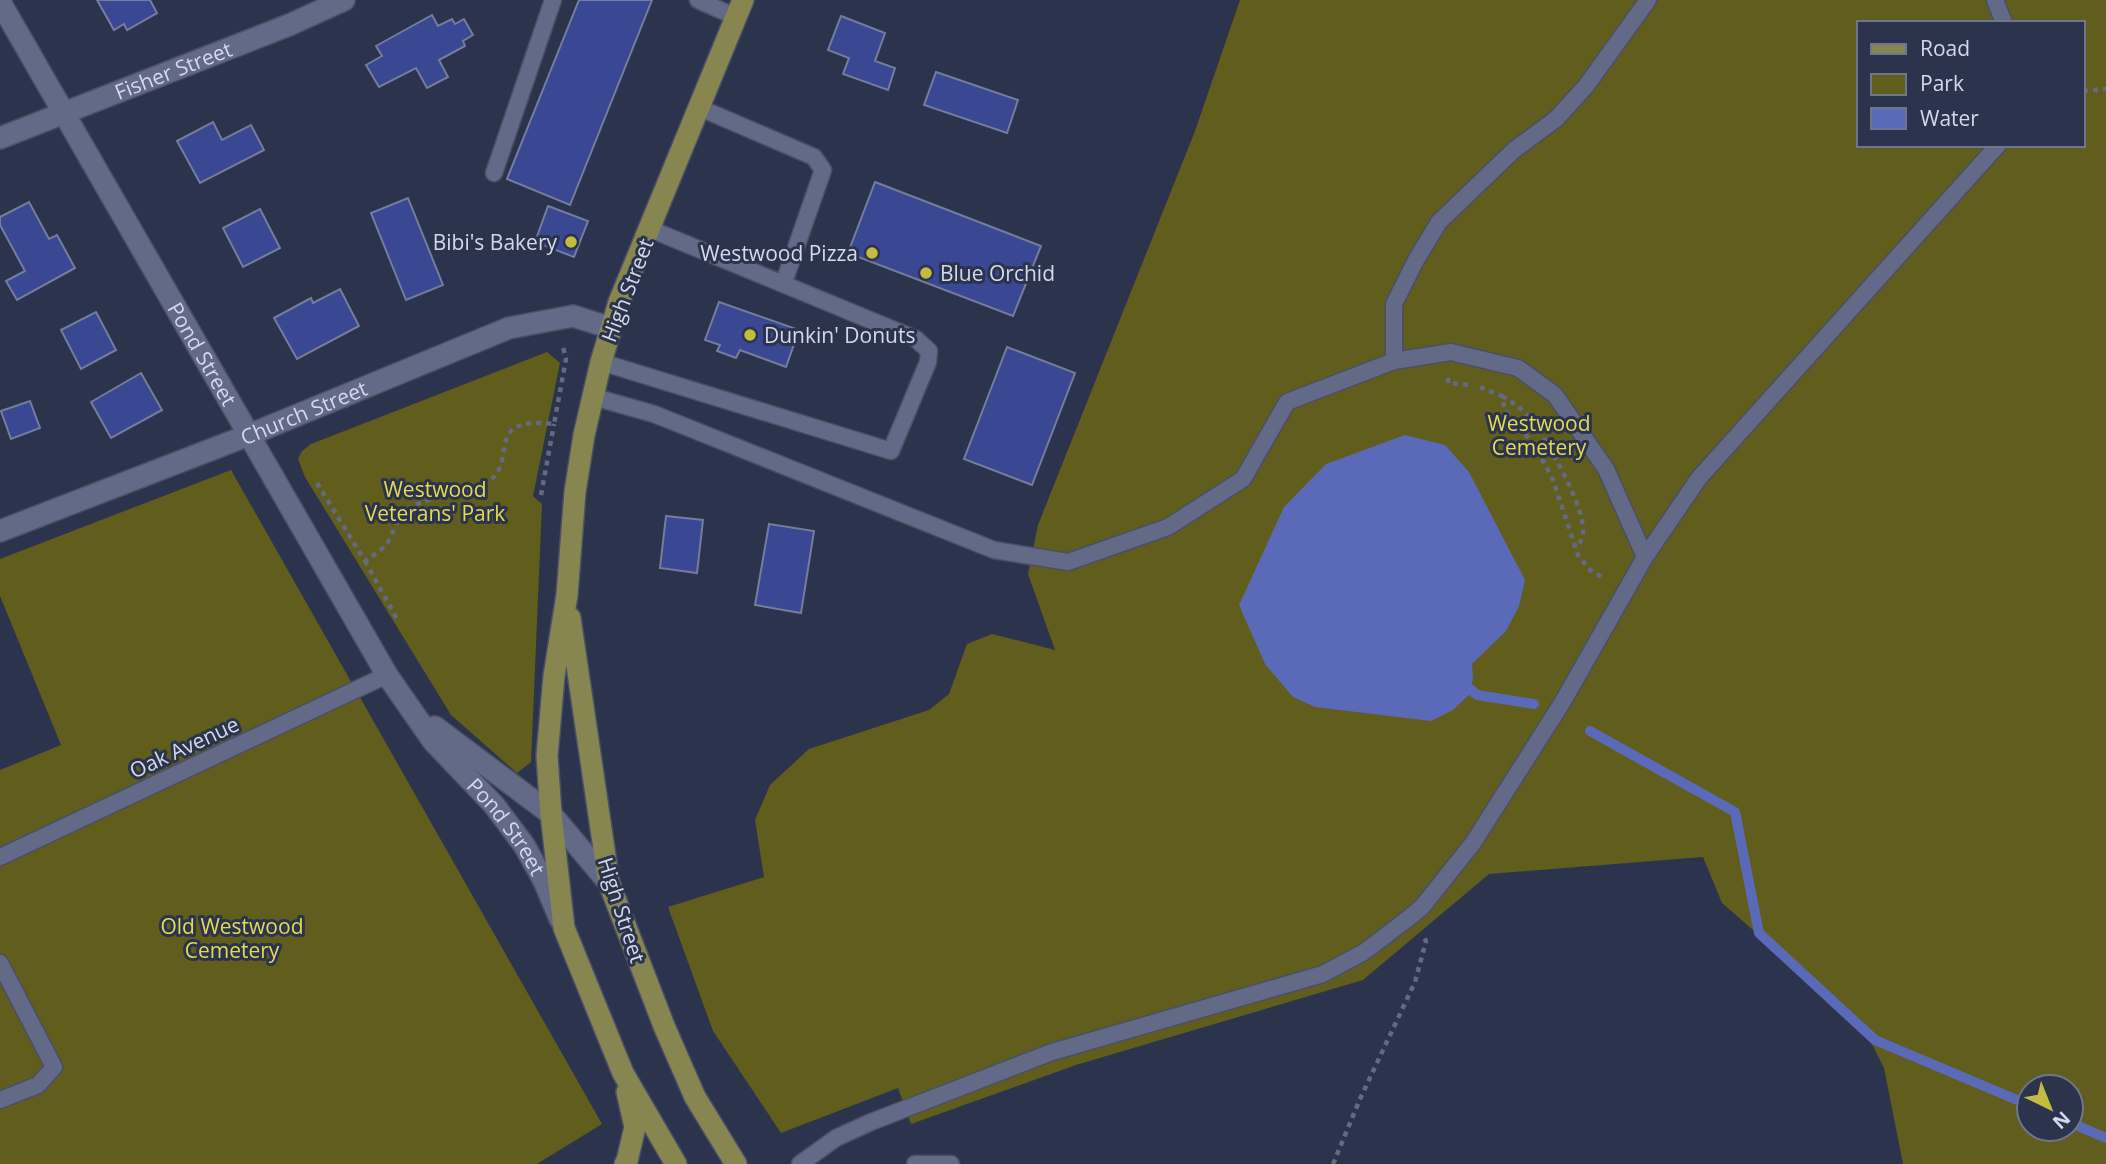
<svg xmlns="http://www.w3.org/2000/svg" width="2106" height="1164" viewBox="0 0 2106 1164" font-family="'Open Sans',sans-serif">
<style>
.green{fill:#615d1d;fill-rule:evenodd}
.water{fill:#5a6ab8}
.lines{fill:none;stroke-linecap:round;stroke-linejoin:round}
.stream{stroke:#5a6ab8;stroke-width:10}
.building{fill:#3a4792;stroke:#747d9b;stroke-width:2}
.lane-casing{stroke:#4a4f66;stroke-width:19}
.street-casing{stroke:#4a4f66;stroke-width:24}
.secondary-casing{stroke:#4a4f66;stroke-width:24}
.primary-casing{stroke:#4a4f66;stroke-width:24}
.path{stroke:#646a81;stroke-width:4.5;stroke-dasharray:5 5;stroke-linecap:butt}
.lane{stroke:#626a88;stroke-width:16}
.street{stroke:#626a88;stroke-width:21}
.secondary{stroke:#626a88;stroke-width:21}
.primary{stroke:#878650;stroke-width:21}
.poi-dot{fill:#c4bc3e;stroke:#2c334d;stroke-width:2.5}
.labels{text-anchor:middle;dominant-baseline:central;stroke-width:6;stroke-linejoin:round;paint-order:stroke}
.street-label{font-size:21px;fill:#d4d9ea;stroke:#2c334d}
.poi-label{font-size:21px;fill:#d4d9ea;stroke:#2c334d;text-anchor:end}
.park-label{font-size:21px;fill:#e2da53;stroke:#2c334d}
</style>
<rect width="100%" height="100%" fill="#2c334d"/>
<path class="green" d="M1240,0H2106V1164H1903L1884,1068L1863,1026L1722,903L1703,857L1489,874L1363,980L1076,1065L911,1124L898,1088L781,1133L713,1031L668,907L764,877L755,820L770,785L809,749L929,710L949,694L967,644L992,634L1055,650L1028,574L1038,525L1195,131ZM1859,23H2083V145H1859ZM2029,1087H2071V1129H2029Z
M547,352L560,363L533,496L542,504L531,762L517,773L451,715L305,477L298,459L302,451L311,444Z
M231,470L602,1124L537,1164H0V770L61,745L0,596V559Z"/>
<path class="water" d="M1405,435L1445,445L1469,472L1525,580L1519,606L1506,631L1472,664L1473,678L1470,694L1453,710L1431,721L1315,707L1293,697L1265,664L1239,605L1284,507L1326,464Z"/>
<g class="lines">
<path class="stream" d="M1461,681L1477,695L1534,704
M1590,731L1735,812L1759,933L1875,1040L2029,1105
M2071,1123L2106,1138"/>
</g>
<path class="building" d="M97,0H150L157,13L127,30L124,24L114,30Z
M579,0H652L570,205L507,179Z
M432,15L438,26L452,19L455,24L464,19L473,35L463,41L465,46L439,60L448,77L427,88L416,68L379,87L366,65L382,56L376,46Z
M841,16L885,33L875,61L895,68L888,90L843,74L849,58L828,50Z
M936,72L1018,100L1007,133L924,105Z
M213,122L222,140L251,125L264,150L200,183L177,141Z
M875,182L1041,246L1013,316L848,253Z
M408,198L443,285L406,300L371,213Z
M29,202L49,239L57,235L75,268L17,300L6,281L25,271L0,225V217Z
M548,206L588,221L574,257L535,242Z
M260,209L280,248L243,267L223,228Z
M340,289L359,326L297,359L274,318L311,298L313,303Z
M719,302L799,330L786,367L740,350L736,358L717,351L720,345L705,340Z
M96,312L116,350L81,369L61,330Z
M1007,347L1075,373L1032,485L964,459Z
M141,373L162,410L111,438L91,402Z
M30,401L40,428L11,439L1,411Z
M666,516L703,520L697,573L660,568Z
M769,524L814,531L801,613L755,605Z"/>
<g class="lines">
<defs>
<path id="lane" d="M698,0L736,17
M1995,0L2004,23
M700,108L814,157L823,170L784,282
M494,173L553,0
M601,362L891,451L928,362L929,351L916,339L650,229
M594,397L654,414L994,550L1068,562L1168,527L1243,479L1287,402L1394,361
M1645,557L1606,469L1555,395L1518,368L1451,352L1394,361V304L1416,260L1439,222L1514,150L1556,119L1586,86L1648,0
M0,857L387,675
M0,963L54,1067L38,1085L0,1100
M800,1164L836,1138L871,1122L1052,1052L1323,974L1364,952L1410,917L1422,907L1473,843L1562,703L1645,557L1699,478L1998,145
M915,1164H951"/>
<g id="street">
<path id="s1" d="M0,138L289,25L344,0"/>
<path id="s2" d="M0,531L249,435L509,328L573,316L611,328"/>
</g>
<g id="secondary">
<path id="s3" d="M0,2L387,675L433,741L494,805L524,845L544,881L560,919"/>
<path d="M435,727L551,814L609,883"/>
</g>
<path id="primary" d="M570,618L609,883L664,1026L695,1097L736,1164
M625,1164L627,1161L635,1127L627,1092
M676,1164L623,1073L564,928L551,814L547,756L554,676L567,595L575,492L584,435L601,362L619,302L743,0"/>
</defs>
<use href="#lane" class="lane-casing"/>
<use href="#street" class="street-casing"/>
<use href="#secondary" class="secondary-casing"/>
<use href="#primary" class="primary-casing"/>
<path class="path" d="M2083,91L2106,89
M1448,378V383L1472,385
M1480,387L1502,396L1505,411L1517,422L1540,455L1553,480L1578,555L1590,570L1605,579
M1502,396C1512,402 1520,407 1528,416C1544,435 1591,514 1582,538C1581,542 1578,544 1576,547
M317,483L365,561C374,555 384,549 389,540C396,528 396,517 408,509C431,494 469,495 489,481C519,459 482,416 554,424L566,359L563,347
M541,495L554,424
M365,561L397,619
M1333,1164L1360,1099L1415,982L1426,941L1422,935"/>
<use href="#lane" class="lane"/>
<use href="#street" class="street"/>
<use href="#secondary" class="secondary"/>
<use href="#primary" class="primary"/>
</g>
<g class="poi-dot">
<circle cx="571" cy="242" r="7"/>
<circle cx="872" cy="253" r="7"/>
<circle cx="926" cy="273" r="7"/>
<circle cx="750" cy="335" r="7"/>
</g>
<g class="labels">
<g class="street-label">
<text stroke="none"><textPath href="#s1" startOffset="186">Fisher Street</textPath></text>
<text transform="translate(627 290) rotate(-69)">High Street</text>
<text stroke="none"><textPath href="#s3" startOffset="406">Pond Street</textPath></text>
<text stroke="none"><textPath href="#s2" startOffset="326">Church Street</textPath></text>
<text transform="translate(184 747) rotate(-25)">Oak Avenue</text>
<text stroke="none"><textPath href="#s3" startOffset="970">Pond Street</textPath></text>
<text transform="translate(622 910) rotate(72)">High Street</text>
</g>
<g class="poi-label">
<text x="557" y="242">Bibi's Bakery</text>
<text x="858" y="253">Westwood Pizza</text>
<text x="940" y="273" text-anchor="start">Blue Orchid</text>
<text x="764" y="335" text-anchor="start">Dunkin' Donuts</text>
</g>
<g class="park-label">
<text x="1539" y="423">Westwood<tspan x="1539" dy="24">Cemetery</tspan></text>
<text x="435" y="489">Westwood<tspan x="435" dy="24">Veterans' Park</tspan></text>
<text x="232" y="926">Old Westwood<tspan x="232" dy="24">Cemetery</tspan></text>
</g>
</g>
<rect x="1857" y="21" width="228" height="126" fill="#2c334d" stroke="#6f758c" stroke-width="2"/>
<rect x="1871" y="44" width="35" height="10" fill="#878650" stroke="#6f758c" stroke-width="2"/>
<text x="1920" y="56" font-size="21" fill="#d4d9ea">Road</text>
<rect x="1871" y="74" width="35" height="21" fill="#615d1d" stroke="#6f758c" stroke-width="2"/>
<text x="1920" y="91" font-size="21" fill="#d4d9ea">Park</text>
<rect x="1871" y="108" width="35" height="21" fill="#5a6ab8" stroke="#6f758c" stroke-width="2"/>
<text x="1920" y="126" font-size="21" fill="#d4d9ea">Water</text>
<g transform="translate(2050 1108) rotate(137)"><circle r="33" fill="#2c334d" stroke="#6f758c" stroke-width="2"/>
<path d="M0-5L12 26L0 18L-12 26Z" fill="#c4bc3e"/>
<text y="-10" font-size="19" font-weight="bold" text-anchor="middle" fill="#d4d9ea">N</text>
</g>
</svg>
